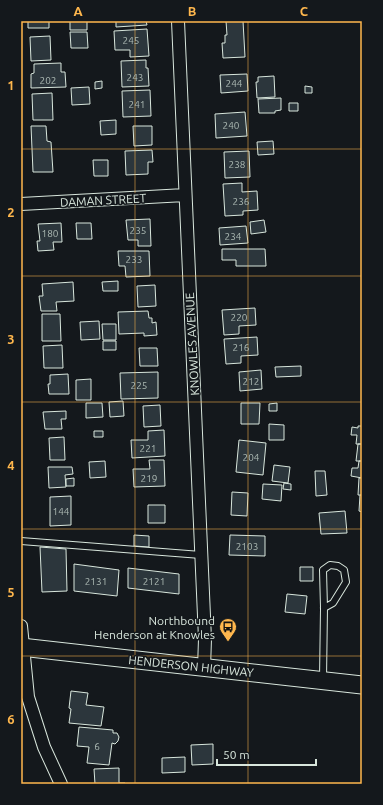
<svg xmlns="http://www.w3.org/2000/svg" width="383" height="805" viewBox="0 0 383 805" font-family="Ubuntu,sans-serif">
<style>
.building{fill:#2c363c;stroke:#d8e6dc}
.lines{fill:none;stroke-linecap:round;stroke-linejoin:round}
.lane-casing{stroke:#d8e6dc;stroke-width:8}
.street-casing{stroke:#d8e6dc;stroke-width:14}
.secondary-casing{stroke:#d8e6dc;stroke-width:19}
.lane{stroke:#14181c;stroke-width:6}
.street{stroke:#14181c;stroke-width:12}
.secondary{stroke:#14181c;stroke-width:17}
.grid{fill:none;stroke:#ffb74d;stroke-width:1;stroke-opacity:0.55}
.labels{text-anchor:middle;dominant-baseline:central;stroke-width:3;stroke-linejoin:round;paint-order:stroke}
.number-label{font-size:10px;fill:#adbab4}
.street-label{font-size:12px;fill:#d8e6dc;stroke:#14181c}
.poi-label{font-size:12px;fill:#d8e6dc;stroke:#14181c;text-anchor:end}
.neatline{fill:none;stroke:#ffb74d;stroke-width:1.5}
.grid-label{font-size:13px;text-anchor:middle;font-weight:bold;fill:#ffb74d}
</style>
<rect width="100%" height="100%" fill="#14181c"/>
<path class="building" d="M28,21H49V28H28Z
M70,21H87V30H70Z
M116,21H146L147,25L116,27Z
M226,21H243L245,57L223,58L222,43H225V35H227Z
M147,29L149,56L130,57V50H115L114,31Z
M70,32H87L88,48H71Z
M50,36L51,60L31,61L30,37Z
M146,60V68H148L149,86L122,87L121,61Z
M61,63V72H65L66,87L31,88V74L34,73V64Z
M247,74L248,91L221,93L220,75Z
M274,76L275,97L257,98L256,82H258V77Z
M102,81V88L95,89V82Z
M305,86L312,87V93H305Z
M89,87L90,104L72,105L71,88Z
M150,90L151,116L123,117L122,91Z
M52,93L53,120H33L32,94Z
M281,98V110L275,111V113H259L258,99Z
M289,103H298V111H289Z
M245,112L247,136L216,138L215,114Z
M116,120V134L101,135L100,121Z
M31,126H46L47,141L51,142L53,172H33Z
M133,126H152V145L134,146Z
M273,141L274,154L258,155L257,142Z
M152,150L153,162H148V174L126,175L125,151Z
M249,151L250,177L225,178L224,152Z
M93,160H108V176H94Z
M242,183V192L257,191L258,210L243,211V215L225,216L223,184Z
M150,219L151,246H138V240H128L126,220Z
M264,220L266,232L251,234L250,222Z
M61,223L62,242H53L54,250L38,251L37,241H40L38,224Z
M76,223H91L92,239H77Z
M246,226L248,243L220,245L219,228Z
M222,249H265L266,266H236V260H222Z
M118,251H149L150,276L126,277L125,266H119Z
M118,281V291H103L102,282Z
M73,282L74,301L56,302L57,311H41L39,296H43L42,284Z
M155,285L156,306L138,307L137,286Z
M255,308L256,325L239,326V334L224,335L222,310Z
M148,311L149,318H152V323L156,322L157,335L144,336V333L119,334L118,312Z
M42,314H60L61,341H42Z
M99,321L100,339L81,340L80,322Z
M102,324H116V340H103Z
M257,337L258,355L241,356V363L226,364L224,339Z
M103,341H116V350H103Z
M62,345L63,368H44L43,346Z
M139,348H157L158,366H140Z
M301,366V376L276,377L275,367Z
M261,370L262,389L240,391L239,372Z
M158,372V398L121,399L120,373Z
M68,374L69,394H49L48,384H50V375Z
M91,379V400H76V380Z
M123,401L124,416L110,417L109,402Z
M86,403H102L103,417L86,418Z
M241,403H260L259,424H241Z
M277,403V411H269V404Z
M160,405L161,426L144,427L143,406Z
M66,411V419H61L62,429H45L43,412Z
M269,424L284,425V440H269Z
M358,426H362V444H356L357,435H351L352,427L358,428Z
M164,430L165,456L132,458L131,440H148V431Z
M94,431H103V437H94Z
M64,437L65,460H50L49,438Z
M239,440L266,443L263,475L236,472Z
M358,444H362V461H356Z
M149,460H164L165,486L134,487L133,469H150Z
M105,461L106,477L90,478L89,462Z
M359,461H362V478L351,476L352,468H358Z
M274,465L290,467L288,483L272,481Z
M48,467H72L73,474L65,475L66,487L49,488Z
M315,471H325L327,495L316,496Z
M74,478V486H66V479Z
M359,478H362V495H358Z
M284,483L291,484V490L283,489Z
M263,484L282,485L281,501L262,499Z
M232,492L248,493L247,516L231,515Z
M360,495H362V512L359,511Z
M71,496V525L50,526V497Z
M148,505H165V523H148Z
M345,511L347,533L321,534L319,513Z
M134,535L149,536V547L134,546Z
M230,535L265,536V556L229,555Z
M40,547L66,549L67,591L42,592Z
M74,564L119,570L117,596L74,591Z
M300,567H313V581H300Z
M128,568L179,574V594L128,588Z
M287,594L307,596L305,614L285,612Z
M71,691L88,693L86,705L104,707L101,726L69,723L71,709L69,708Z
M79,727L113,730V733H117L119,737L118,741L115,744L112,743L109,765L87,763L89,747L77,746Z
M213,744V764L192,765L191,745Z
M185,757V772L162,773V758Z
M119,768V783H125V784H95L94,769Z"/>
<g class="lines">
<defs>
<path id="lane" d="M21,541L201,555
M323,679L324,608L323,570L330,565L338,566L344,570L346,582L333,603L324,608"/>
<path id="street" d="M178,21L205,639L204,668
M21,204L185,195
M21,626L28,697L44,747L61,784"/>
<path id="secondary" d="M21,647L362,685"/>
</defs>
<use href="#lane" class="lane-casing"/>
<use href="#street" class="street-casing"/>
<use href="#secondary" class="secondary-casing"/>
<use href="#lane" class="lane"/>
<use href="#street" class="street"/>
<use href="#secondary" class="secondary"/>
</g>
<path class="grid" d="M135,21V784M248,21V784M21,149H362M21,276H362M21,402H362M21,529H362M21,656H362"/>
<defs>
<symbol id="bus-pin" viewBox="-11 -11 22 30"><path d="M0 17L-7.5 6A9.5 9.5 0 1 1 7.5 6Z" fill="#ffb74d" stroke="#14181c"/><path d="M-5-6H5V4H4V6H2V4H-2V6H-4V4H-5ZM-3.5-4V0h7V-4ZM-3.5 1.2v1.5H-2V1.2ZM2 1.2v1.5H3.5V1.2Z" fill="#111"/></symbol>
</defs>
<g fill-rule="evenodd">
<use href="#bus-pin" x="218" y="617" width="20" height="27"/>
</g>
<g class="labels">
<g class="number-label">
<text x="131" y="40">245</text>
<text x="135" y="77">243</text>
<text x="48" y="80">202</text>
<text x="234" y="83">244</text>
<text x="137" y="104">241</text>
<text x="231" y="125">240</text>
<text x="237" y="164">238</text>
<text x="241" y="201">236</text>
<text x="138" y="230">235</text>
<text x="50" y="233">180</text>
<text x="233" y="236">234</text>
<text x="134" y="259">233</text>
<text x="239" y="317">220</text>
<text x="241" y="347">216</text>
<text x="251" y="381">212</text>
<text x="139" y="385">225</text>
<text x="148" y="448">221</text>
<text x="251" y="457">204</text>
<text x="149" y="478">219</text>
<text x="61" y="511">144</text>
<text x="247" y="546">2103</text>
<text x="96" y="581">2131</text>
<text x="154" y="581">2121</text>
<text x="97" y="746">6</text>
</g>
<g class="street-label">
<text transform="translate(103 200) rotate(-3)">DAMAN STREET</text>
<text transform="translate(192 344) rotate(-93)">KNOWLES AVENUE</text>
<text transform="translate(191 666) rotate(6)">HENDERSON HIGHWAY</text>
</g>
<g class="poi-label">
<text x="215" y="620">Northbound<tspan x="215" dy="14">Henderson at Knowles</tspan></text>
</g>
</g>
<rect width="383" height="805" fill="none" stroke="#14181c" stroke-width="44"/>
<path d="M217 759v6h99v-6" fill="none" stroke="#d8e6dc" stroke-width="2"/>
<text x="223" y="759" font-size="12" fill="#d8e6dc" stroke="#14181c" stroke-width="3" paint-order="stroke">50 m</text>
<rect x="22" y="22" width="339" height="761" class="neatline"/>
<g class="grid-label">
<text x="78" y="16">A</text>
<text x="192" y="16">B</text>
<text x="304" y="16">C</text>
<text x="11" y="90">1</text>
<text x="11" y="217">2</text>
<text x="11" y="344">3</text>
<text x="11" y="470">4</text>
<text x="11" y="597">5</text>
<text x="11" y="724">6</text>
</g>
</svg>
